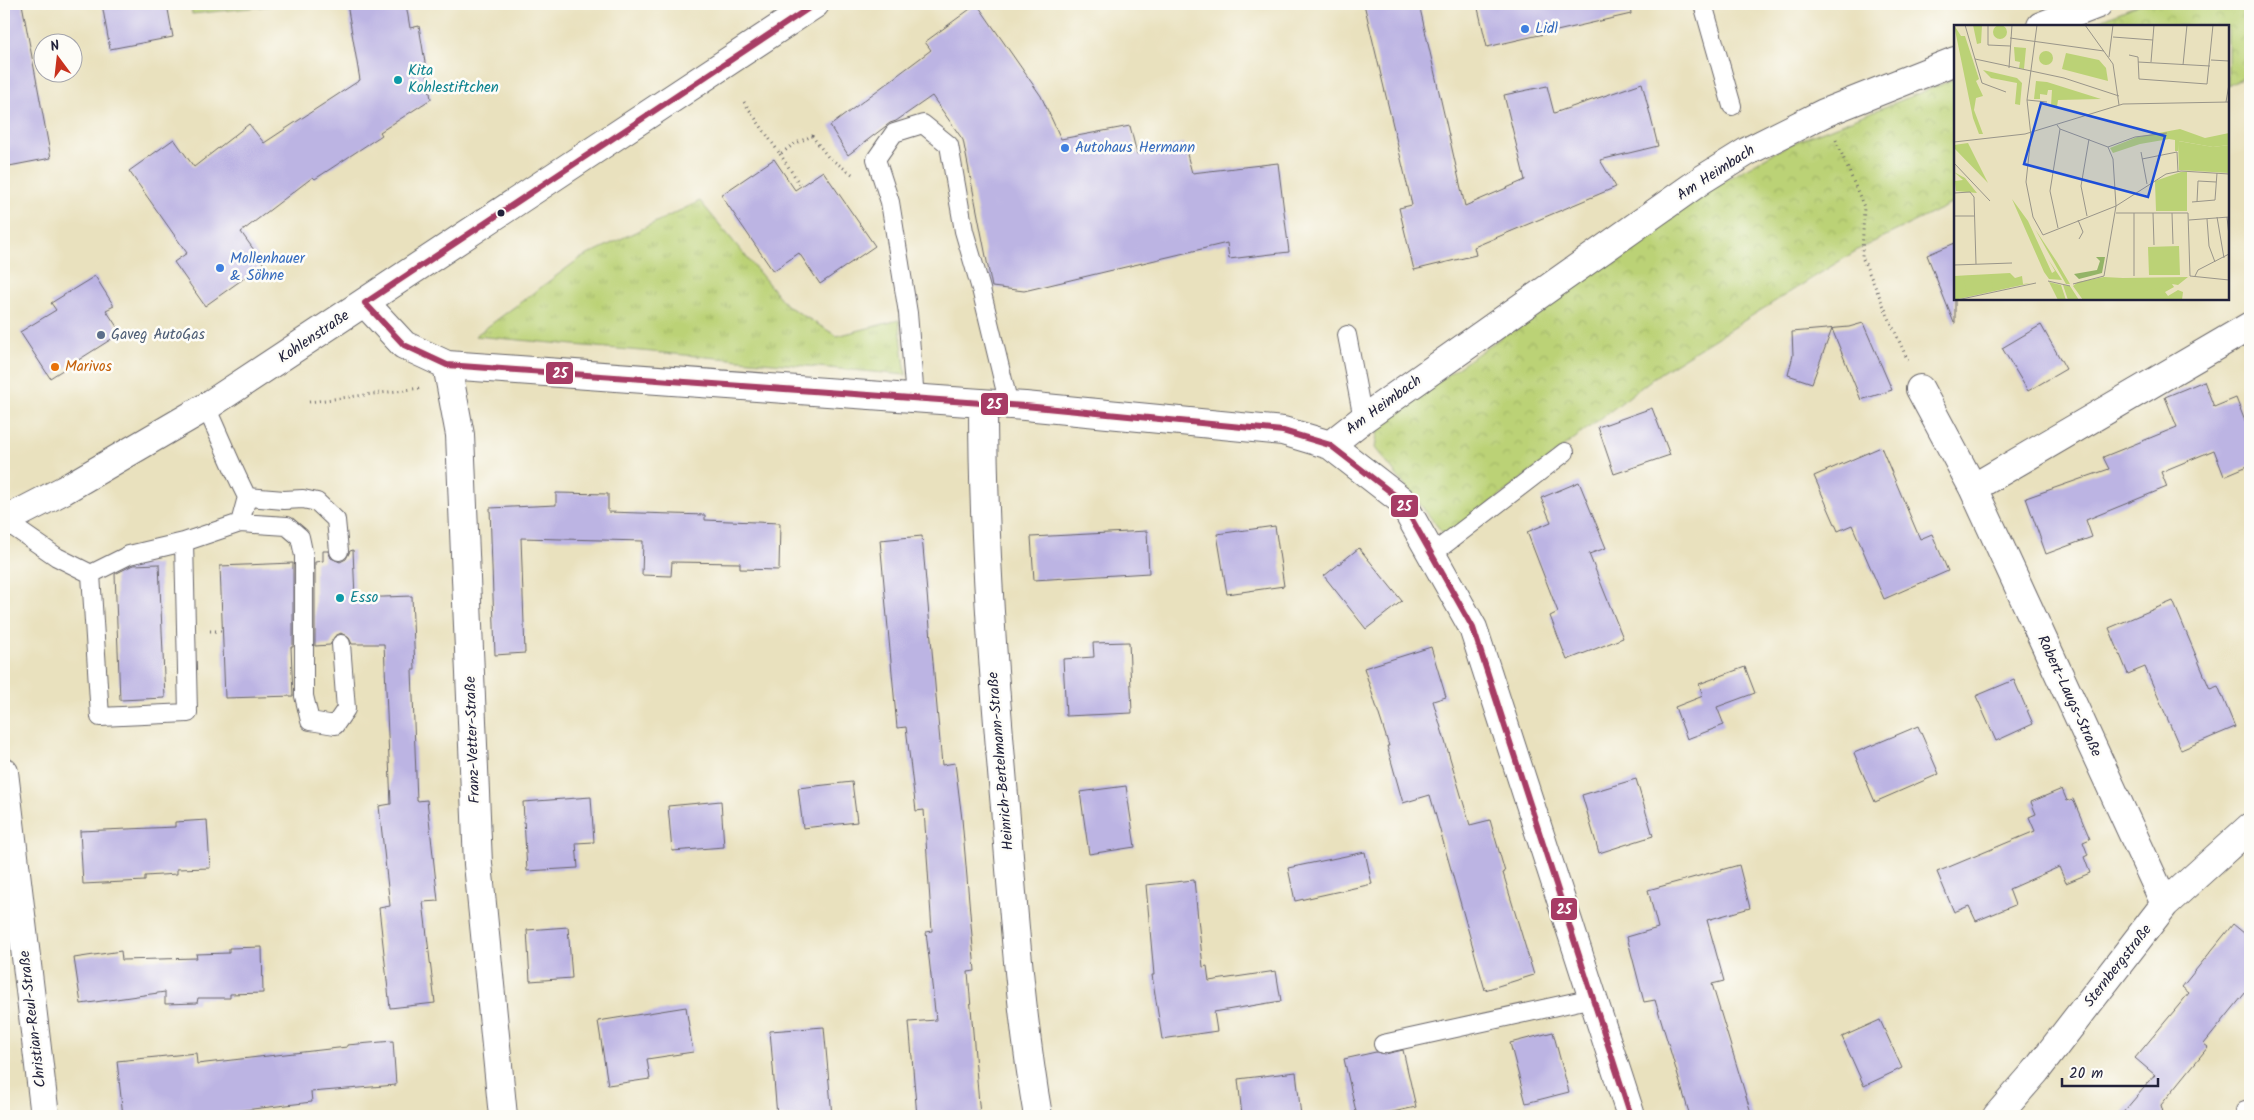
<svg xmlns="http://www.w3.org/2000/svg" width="2254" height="1120" viewBox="0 0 2254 1120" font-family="Kalam,sans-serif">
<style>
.grass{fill:url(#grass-tufts);stroke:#6e7a58}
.park{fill:url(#park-crowns);stroke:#6e7a58}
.garden{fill:#bbd276;stroke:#6e7a58}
.building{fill:#bcb4e3}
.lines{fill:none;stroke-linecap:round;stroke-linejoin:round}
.service-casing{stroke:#686569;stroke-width:20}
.minor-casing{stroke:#686569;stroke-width:30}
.secondary-casing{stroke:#686569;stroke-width:30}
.path{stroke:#686569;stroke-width:3;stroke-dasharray:1 4;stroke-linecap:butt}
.service{stroke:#fff;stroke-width:18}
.minor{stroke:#fff;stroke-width:28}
.secondary{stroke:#fff;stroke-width:28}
.bus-1-casing{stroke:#fdfcf7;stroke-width:10}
.bus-1{stroke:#a73c65;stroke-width:6}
.shop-dot{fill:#3f7fe0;stroke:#fdfcf7;stroke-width:2}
.culture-dot{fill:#0f9aa8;stroke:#fdfcf7;stroke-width:2}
.bus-dot{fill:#22223b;stroke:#fdfcf7;stroke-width:2}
.service-dot{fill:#5c6f8a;stroke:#fdfcf7;stroke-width:2}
.food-dot{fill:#e8710a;stroke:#fdfcf7;stroke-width:2}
.labels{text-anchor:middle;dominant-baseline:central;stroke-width:5;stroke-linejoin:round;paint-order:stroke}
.shop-label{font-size:15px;fill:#366cbe;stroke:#fdfcf7;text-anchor:start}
.culture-label{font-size:15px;fill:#0d838f;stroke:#fdfcf7;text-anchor:start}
.street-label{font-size:15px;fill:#22223b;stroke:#fdfcf7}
.service-label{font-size:15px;fill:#4e5e75;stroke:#fdfcf7;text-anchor:start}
.food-label{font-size:15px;fill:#c56008;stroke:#fdfcf7;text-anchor:start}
.inset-road{fill:none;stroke:#99958a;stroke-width:1}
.view{fill:#1d4ed8;fill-opacity:0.15;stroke:#1d4ed8;stroke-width:2.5}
.inset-edge{fill:none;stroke:#22223b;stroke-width:2.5}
.line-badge{stroke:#fdfcf7;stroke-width:2}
.badge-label{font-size:14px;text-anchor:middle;font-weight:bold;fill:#fff}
</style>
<defs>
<pattern id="grass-tufts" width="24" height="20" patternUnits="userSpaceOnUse" patternTransform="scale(1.25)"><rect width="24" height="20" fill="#bbd276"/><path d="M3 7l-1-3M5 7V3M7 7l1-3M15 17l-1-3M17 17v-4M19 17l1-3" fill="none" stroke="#a0b467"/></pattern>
<pattern id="park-crowns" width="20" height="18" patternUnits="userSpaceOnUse" patternTransform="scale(1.25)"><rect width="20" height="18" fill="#bbd276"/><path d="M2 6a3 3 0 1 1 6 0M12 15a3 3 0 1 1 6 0" fill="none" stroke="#a0b467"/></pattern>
</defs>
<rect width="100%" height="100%" fill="#fdfcf7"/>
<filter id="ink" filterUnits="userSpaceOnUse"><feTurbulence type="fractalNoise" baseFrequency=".02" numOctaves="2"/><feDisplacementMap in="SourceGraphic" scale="10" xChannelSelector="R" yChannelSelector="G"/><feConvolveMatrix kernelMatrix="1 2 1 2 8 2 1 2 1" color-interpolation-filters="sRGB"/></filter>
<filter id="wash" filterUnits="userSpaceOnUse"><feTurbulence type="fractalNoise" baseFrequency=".0096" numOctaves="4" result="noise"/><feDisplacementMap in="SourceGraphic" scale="20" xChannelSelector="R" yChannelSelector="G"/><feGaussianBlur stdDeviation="1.12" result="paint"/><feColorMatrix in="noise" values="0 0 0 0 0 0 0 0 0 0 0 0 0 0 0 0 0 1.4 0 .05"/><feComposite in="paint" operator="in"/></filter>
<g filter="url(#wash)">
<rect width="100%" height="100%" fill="#e9e1be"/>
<path class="grass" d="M700,201L786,305L837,336L899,320L906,375L475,336L579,259Z"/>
<path class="park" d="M2140,4H2250V73L2228,86V26H2086Z
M1955,79V202L1859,249L1660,373L1446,537L1375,448L1379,423L1726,180L1788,145Z"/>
<path class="garden" d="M191,4H287L192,14Z"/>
<g id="blocks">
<path class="building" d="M4,4H22L51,158L4,167Z
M102,4H167L173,37L110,49Z
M347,4H406L410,28L419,26L431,99L380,132L382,135L315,179L313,177L241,232L264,264L205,306L174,262L187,253L129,171L174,139L194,167L249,124L264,143L360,80Z
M977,4L1041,96L1061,139L1130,126L1137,154L1184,143L1192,173L1278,163L1289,252L1229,259L1227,243L1024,291L992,287L963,140L932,96L896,121L890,123L848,155L830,126L931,50L925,42Z
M1364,4H1419L1465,206L1525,180L1504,95L1547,86L1554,113L1642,83L1658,146L1600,160L1616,187L1474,247L1476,255L1414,270L1399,208L1412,205Z
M1477,4H1630L1631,14L1487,47Z
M774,159L795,190L823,171L875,246L820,284L799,253L773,271L721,195Z
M1955,243V323H1954L1927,255Z
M95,276L114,306L106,310L121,333L50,378L20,332L56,310L51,303Z
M1863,323L1892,390L1861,400L1832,329L1812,383L1788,375L1793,355L1792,332L1849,327Z
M2041,325L2066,369L2028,391L2002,348Z
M2204,381L2214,407L2236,398L2250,434V465L2224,476L2214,450L2161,472L2167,487L2086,520L2092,537L2046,554L2026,498L2109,469L2103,457L2177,427L2165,397Z
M1652,408L1670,455L1614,474L1598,427Z
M1881,447L1920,539L1932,534L1948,571L1884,599L1852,525L1838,531L1814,476Z
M1579,482L1606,548L1589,554L1623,638L1567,660L1550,616L1558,612L1527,532L1551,522L1541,498Z
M556,493L608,494V512L705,515V520L780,523L779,570L740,569V563L672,562L671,576L642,575L643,541L521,538L525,653L495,655L490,508L556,505Z
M1275,526L1284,586L1227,594L1217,534Z
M1147,531L1149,573L1034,580L1031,537Z
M922,536L942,765L955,763L962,819L975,971L968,972L980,1116H917L909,1022L936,1020L926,932L932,931L924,810L916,811L906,727L897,728L880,540Z
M1359,548L1402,601L1366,629L1324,576Z
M353,550L355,598L412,596L415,670H412L417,801L427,800L438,901L423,902L435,1003L390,1008L379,908L390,906L379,806L391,804L384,644H352L349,638L341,633L335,636L330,645L315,646V562L323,561V551H328L331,558L340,562L346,559L350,551Z
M293,563V647H291L293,696L225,698L220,566Z
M159,564L165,698L120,700L115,574L133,565Z
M2173,601L2210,689L2218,686L2235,727L2181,750L2145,667L2128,674L2109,628Z
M1129,642L1132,713L1066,716L1063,659L1094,657L1093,643Z
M1431,647L1446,697L1433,701L1470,825L1490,820L1505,872L1503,873L1534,975L1485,990L1430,795L1403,803L1387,746H1389L1364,668Z
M1745,667L1755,693L1717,707L1724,725L1687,739L1675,707L1703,696L1699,684Z
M2014,680L2033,724L1996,741L1976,696Z
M1918,726L1939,774L1875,802L1854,753Z
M1636,779L1653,836L1599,853L1582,795Z
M852,782L857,822L803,828L798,788Z
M1126,786L1135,847L1089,854L1080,792Z
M2062,789L2067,801L2073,799L2090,839L2083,842L2088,855L2084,857L2090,873L2066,883L2059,867L2009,889L2015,905L1976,921L1969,906L1954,912L1937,872L2035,831L2029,817L2036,814L2031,802Z
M591,797L594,842L576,843L578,868L527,871L523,802Z
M721,801L724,847L672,851L668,806Z
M207,820L210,868L177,869V874L145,876V881L83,884L80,831L175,827V822Z
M1365,852L1372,884L1295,901L1288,868Z
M1739,865L1750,908L1707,920L1724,981L1712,984L1752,1116H1690L1655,1000L1644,1002L1627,937L1658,928L1648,890Z
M1194,880L1203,967L1207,966L1209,981L1276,971L1281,1001L1214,1012L1217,1031L1162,1039L1152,975H1154L1146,885Z
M2233,924L2250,938V987L2204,1044L2208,1047L2161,1105L2164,1116H2120L2155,1075L2135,1058L2189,993L2182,987Z
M568,927L572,978L530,981L527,930Z
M262,947L263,993L230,994V998H198L197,1003L165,1004V992L81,1004L74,958L121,951L122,960L197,958L196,954L229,953V948Z
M686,1007L693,1052L647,1059L650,1079L608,1085L598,1021Z
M1880,1020L1902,1068L1864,1086L1842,1037Z
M824,1027L832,1116H777L770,1031Z
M1553,1032L1569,1092L1526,1103L1510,1043Z
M393,1041L396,1085L311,1092L312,1102L202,1115L203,1116H123L117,1061L196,1053L197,1064L347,1047V1045Z
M1403,1050L1416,1107L1374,1116H1357L1344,1059L1376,1052L1385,1054Z
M1296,1072L1301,1116H1242L1238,1079Z"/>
</g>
</g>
<g filter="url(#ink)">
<use href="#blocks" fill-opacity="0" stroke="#686569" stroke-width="1"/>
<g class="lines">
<defs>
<path id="service" d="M1703,4L1732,106
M1347,335L1363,419
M915,399L908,313L890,202L876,159L894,133L923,124L949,145L964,231L981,289L1009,405
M206,407C220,437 232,468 247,497L240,523
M247,497L284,500L303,499L317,502L336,520L339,551
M5,521L57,557L91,574
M1432,554L1565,452
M91,574L100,717L188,713L184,542L240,523L287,526L300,537L304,556V696L310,721L335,725L346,709L341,644
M91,574L129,555L184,542
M1383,1044L1593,998
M2245,1111L2250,1110"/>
<path id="minor" d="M2041,26L2098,4
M365,303L404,345L447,365L1025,406L1283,431L1330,445L1401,500L1473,628L1631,1116
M447,365L460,435L478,864L503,1116
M1920,389L1973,488L2165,904
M983,404C983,543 994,681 1006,819C1014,918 1021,1018 1038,1116
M1330,445L1363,419L1703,179L1748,151L1824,113L1955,61
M1973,488L2250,326
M4,772L45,1116
M1997,1116L2036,1071L2165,904L2250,827"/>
<path id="secondary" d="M4,521L64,490L206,407L815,4"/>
</defs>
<use href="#service" class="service-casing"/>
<use href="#minor" class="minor-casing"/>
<use href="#secondary" class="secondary-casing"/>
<path class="path" d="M744,102L780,154L796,143L812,136L828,157L855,176
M1836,140L1864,207L1862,257L1908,361
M780,154L801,186
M309,402L421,388
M210,631H222"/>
<use href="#service" class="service"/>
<use href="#minor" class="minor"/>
<use href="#secondary" class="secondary"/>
<defs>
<path id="bus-1" d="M365,303L404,345L447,365L1025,406L1283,431L1330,445L1401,500L1473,628L1631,1116
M365,303L815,4"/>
</defs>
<use href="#bus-1" class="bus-1-casing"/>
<use href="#bus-1" class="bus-1"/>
</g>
</g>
<g class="shop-dot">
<circle cx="1525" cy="29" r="5"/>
<circle cx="1065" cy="148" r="5"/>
<circle cx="220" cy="268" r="5"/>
</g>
<g class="culture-dot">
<circle cx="398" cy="80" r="5"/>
<circle cx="340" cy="598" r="5"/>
</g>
<circle class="bus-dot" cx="501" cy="213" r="4.5"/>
<circle class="service-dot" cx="101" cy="335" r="5"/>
<circle class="food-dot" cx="55" cy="367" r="5"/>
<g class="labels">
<g class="shop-label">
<text x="1535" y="29">Lidl</text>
<text x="1075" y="148">Autohaus Hermann</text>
<text x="230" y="259">Mollenhauer<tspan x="230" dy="17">&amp; Söhne</tspan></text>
</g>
<g class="culture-label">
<text x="408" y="71">Kita<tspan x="408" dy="17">Kohlestiftchen</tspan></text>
<text x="350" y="598">Esso</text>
</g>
<g class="street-label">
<text transform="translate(1716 173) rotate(-33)">Am Heimbach</text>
<text transform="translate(314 337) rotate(-34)">Kohlenstraße</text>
<text transform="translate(1384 405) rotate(-36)">Am Heimbach</text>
<text transform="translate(2069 696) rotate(65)">Robert-Laugs-Straße</text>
<text transform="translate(473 740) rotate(-92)">Franz-Vetter-Straße</text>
<text transform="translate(1001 761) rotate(-95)">Heinrich-Bertelmann-Straße</text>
<text transform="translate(2118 966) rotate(-52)">Sternbergstraße</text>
<text transform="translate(33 1019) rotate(-97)">Christian-Reul-Straße</text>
</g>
<g class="service-label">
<text x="111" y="335">Gaveg AutoGas</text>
</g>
<g class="food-label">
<text x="65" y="367">Marivos</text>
</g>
</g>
<g transform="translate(1954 25)">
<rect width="275" height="275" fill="#e9e1be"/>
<path d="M0,0L7,11H11L25,54L22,56L29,71L22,73L20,85L29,109H25L19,93ZM14,118L34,158L0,123V120ZM0,147L11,153L23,168L2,166L1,156L9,155ZM58,174L74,196L98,248L101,246L94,234L108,255L95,254L90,247ZM81,204L103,237L116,259H112ZM56,248L61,253L68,251L69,259L77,258L0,275V251ZM95,257L107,260L112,275H104Z" fill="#bbd276"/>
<path d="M142,232H151L148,248L125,254L120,249L143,245L146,236Z" fill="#94b467"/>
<path d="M224,116L259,122L275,120V148L225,145ZM227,147H233V186H202L201,156Z" fill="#bbd276"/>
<path d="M226,104L251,113L275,108V120L259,122L225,116L224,126H221V115L215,114L186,119L159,128L156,123L183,112ZM150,252L169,253L234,252L224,260L218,259L220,262L211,267L214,271L224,265L229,267L228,275H129L119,261L124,257Z" fill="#bbd276"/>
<path d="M19,0H28L27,18L23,19ZM39 7a7 7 0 1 1 14 0a7 7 0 1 1-14 0ZM60,22L72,23L70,44L65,43L66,37L61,36ZM85 33a7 7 0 1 1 14 0a7 7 0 1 1-14 0ZM112,28L145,35L152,43L154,56L108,44ZM29,45L63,53L68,58L66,80L61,79L63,58L37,53ZM82,56L93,57L147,74L104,75L103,82L97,81L98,65H94L93,70L86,69V74H80ZM225,221L226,250H195L194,222ZM37,250L39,265L13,269L9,251ZM109,260L116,261L125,275H114ZM207,262L216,275H171L187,267Z" fill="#bbd276"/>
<path class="inset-road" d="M11,0L28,58L52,67M34,0V20L56,21M83,0L73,75L77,111L72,157L79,192L89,210L162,181L212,149L227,146L275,149M131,0L159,39L165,80M159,12L199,15M56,13L150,26M175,30L184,32L185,54L253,59L259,0M155,32L159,0M21,34L110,53L165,71M257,35L275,36M184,37L256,41M197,37L200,0M229,40L233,0M55,43L58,0M73,75L93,77M272,77L275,59M103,100L106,104L154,122L181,112L213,108M0,117L71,109L169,79L275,77M187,127L193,159M188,134L223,127L224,147M0,138L36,176M0,168L16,167L20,172L22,239M238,177L261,175L263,148M243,177L244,156L262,157M162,188H234L236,251L275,255M199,188L200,220M218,188L219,219M0,191H21M133,191L127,161L135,114M263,192L270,233M273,192L275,211M253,194L255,221L261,237M124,195L129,207L125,214M235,195L275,192M104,203L96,166L106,104M0,240L58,238M180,251V188M241,251L244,245L275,229M94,256L116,261M119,259L150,251L162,181L159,134L154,122M3,275L82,258"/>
<path class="view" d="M87,78L211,111L194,172L70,139Z"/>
<rect width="275" height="275" class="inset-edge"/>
</g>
<g class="line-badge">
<rect x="545" y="361" width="29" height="24" rx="5" fill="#a73c65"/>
<rect x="980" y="392" width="29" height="24" rx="5" fill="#a73c65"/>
<rect x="1390" y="494" width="29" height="24" rx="5" fill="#a73c65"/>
<rect x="1550" y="897" width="28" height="24" rx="5" fill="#a73c65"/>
</g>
<g class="badge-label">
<text x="560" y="378">25</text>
<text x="994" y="409">25</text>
<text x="1404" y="511">25</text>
<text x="1564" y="914">25</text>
</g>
<rect width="2254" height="1120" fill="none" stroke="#fdfcf7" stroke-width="20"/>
<g transform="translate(58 58) rotate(345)"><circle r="24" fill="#fdfcf7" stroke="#a5a5ac"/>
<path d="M0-4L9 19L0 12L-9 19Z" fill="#c8321e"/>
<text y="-8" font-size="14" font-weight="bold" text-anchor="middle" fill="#22223b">N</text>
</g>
<path d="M2062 1078v8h96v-8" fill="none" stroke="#22223b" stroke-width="2.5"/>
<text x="2069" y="1078" font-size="15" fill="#22223b" stroke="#fdfcf7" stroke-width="4" paint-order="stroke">20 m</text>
</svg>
